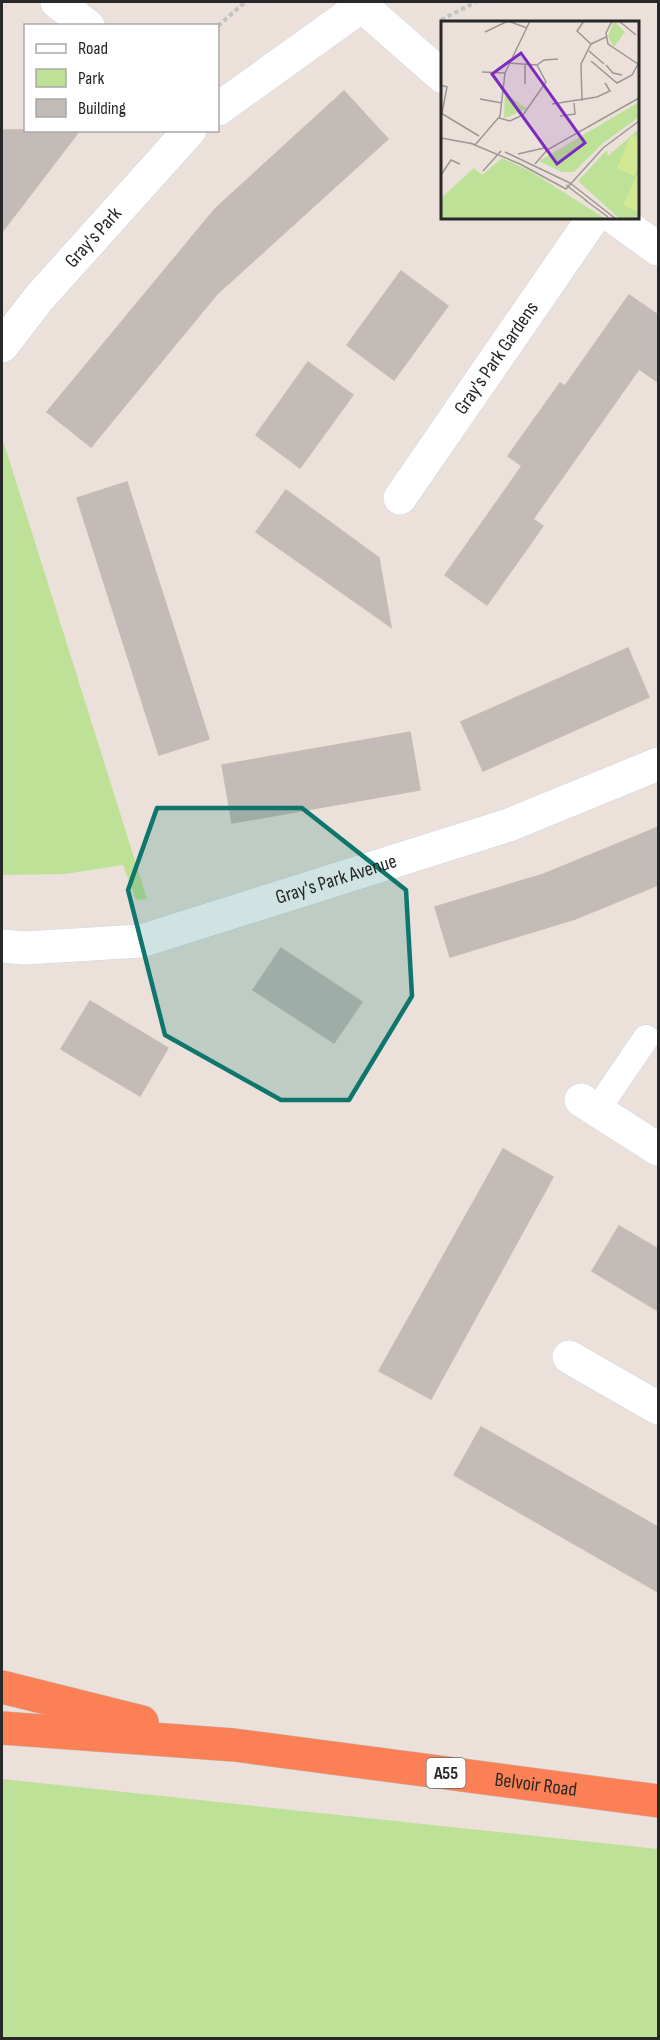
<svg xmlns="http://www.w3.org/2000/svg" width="660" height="2040" viewBox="0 0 660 2040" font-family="'Sofia Sans Condensed',sans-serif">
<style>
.green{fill:#bde197}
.building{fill:#c3bbb7;stroke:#c6bcb4;stroke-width:1.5}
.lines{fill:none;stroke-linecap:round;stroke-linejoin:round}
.lane-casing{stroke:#cfd6e1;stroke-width:27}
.street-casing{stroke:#cfd6e1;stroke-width:34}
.highway-casing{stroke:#c3c3c3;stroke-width:34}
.path{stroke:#c3c3c3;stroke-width:4;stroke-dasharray:4.5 3;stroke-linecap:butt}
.lane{stroke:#fff;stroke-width:26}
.street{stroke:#fff;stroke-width:33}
.highway{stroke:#fb8055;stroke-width:33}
.marked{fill:#0f766e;fill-opacity:0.2;stroke:#0f766e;stroke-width:4.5;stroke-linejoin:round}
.labels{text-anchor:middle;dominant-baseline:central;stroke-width:4.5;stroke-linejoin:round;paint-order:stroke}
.shield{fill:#fff;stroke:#686868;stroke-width:1.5}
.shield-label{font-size:18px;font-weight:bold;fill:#282828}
.street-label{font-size:20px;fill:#282828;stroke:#fff}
.inset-road{fill:none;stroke:#9d9793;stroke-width:1.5}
.view{fill:#7b2cbf;fill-opacity:0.15;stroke:#7b2cbf;stroke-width:3}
.inset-edge{fill:none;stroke:#282828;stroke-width:3}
</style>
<rect width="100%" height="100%" fill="#ebe1da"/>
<path class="green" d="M2,437L147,899L136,900L123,865L65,874L2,875Z
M2,1779L658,1849V2038H2Z"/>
<path class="building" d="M344,91L388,139L217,294L91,447L47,412L215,209Z
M2,130H80L2,232Z
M401,271L448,306L394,380L347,345Z
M629,295L658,315V382L639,369L533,519L543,526L487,605L445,575L522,466L508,456L560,383L565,386Z
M308,362L353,395L300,468L256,435Z
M127,482L209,739L159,755L77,498Z
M286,490L379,558L391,627L256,532Z
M628,648L649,697L483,771L461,722Z
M410,732L420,790L232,823L222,765Z
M658,827V885L575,919L450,957L435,907L544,874Z
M281,948L362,1002L334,1043L253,990Z
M90,1001L168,1048L140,1096L61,1049Z
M503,1149L553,1177L431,1399L379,1371Z
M619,1226L658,1249V1311L592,1271Z
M481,1427L658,1527V1592L454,1475Z"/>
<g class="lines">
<defs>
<path id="lane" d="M597,1110L646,1038"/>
<g id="street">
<path d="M57,2L88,26"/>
<path d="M361,5L442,76"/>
<path d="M218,109L367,2"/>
<path d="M615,218L658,249"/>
<path id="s1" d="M2,346L39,298L190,130"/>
<path id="s2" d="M400,498L593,218"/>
<path id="s3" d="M2,946L25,948L141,941L509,825L658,764"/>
<path d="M581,1100L658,1149"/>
<path d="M569,1357L658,1408"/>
</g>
<g id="highway">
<path d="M2,1687L142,1722"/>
<path id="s4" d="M2,1728L234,1745L658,1801"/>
</g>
</defs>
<use href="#lane" class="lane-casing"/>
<use href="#street" class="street-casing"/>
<use href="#highway" class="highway-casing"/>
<path class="path" d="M441,20L476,2
M218,26L245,2"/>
<use href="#lane" class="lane"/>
<use href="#street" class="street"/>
<use href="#highway" class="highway"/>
</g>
<path class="marked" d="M157,808H302L406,890L412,996L349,1100H281L165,1035L128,890Z"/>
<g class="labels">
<rect class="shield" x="426.5" y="1758" width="39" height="30" rx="4.5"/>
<g class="shield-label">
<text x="446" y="1773">A55</text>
</g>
<g class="street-label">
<text stroke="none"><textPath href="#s1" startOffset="142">Gray's Park</textPath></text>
<text stroke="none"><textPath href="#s2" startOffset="170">Gray's Park Gardens</textPath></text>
<text stroke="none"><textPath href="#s3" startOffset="344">Gray's Park Avenue</textPath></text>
<text stroke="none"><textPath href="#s4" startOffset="537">Belvoir Road</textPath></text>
</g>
</g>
<g transform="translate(441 21)">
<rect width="198" height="198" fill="#ebe1da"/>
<path d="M173,0L184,11L173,26L167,15ZM64,72L86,88L63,97ZM198,81V96L162,122L133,151H121L98,140ZM198,108V198H179L137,160L166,129L167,135ZM61,137L89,150L165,198H0V177L33,147L41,154Z" fill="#bde197"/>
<path d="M190,114L198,117V145L193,155L176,147ZM198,149V191L182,184Z" fill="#d2e893"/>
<path class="inset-road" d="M143,0L136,10L150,23L165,16M171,0L165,12L167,23L197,43M178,0L195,14M44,11L67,0L86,7M148,30L163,43M150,40L176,62L191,54L197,43M84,43V63M96,44L103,39L117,38M165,44L172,52L181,54M41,51L64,52M0,64L6,66L1,92M39,78L61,82M141,80L140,43L150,23M111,83L156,76L169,70L164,62M0,92L38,115M119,95L134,93L133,82M58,97L69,100L82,94L105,61L96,44L67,42M0,117L33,123M29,122L79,143L125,168L162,127L198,100M34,124L59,95L64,52L89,0M64,131L129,162M77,133L103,127M94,143L106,129L198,77M42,150L60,130M0,154L10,139L19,143M129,162L175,198M125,164L146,180M144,179L167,196"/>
<path class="view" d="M80,32L144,122L116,143L51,53Z"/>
<rect width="198" height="198" class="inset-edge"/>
</g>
<rect width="660" height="2040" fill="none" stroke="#282828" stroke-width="6"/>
<rect x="24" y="24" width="195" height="108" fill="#ffffff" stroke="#a9a9a9" stroke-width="1.5"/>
<rect x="36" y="44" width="30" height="9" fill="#ffffff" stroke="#a9a9a9" stroke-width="1.5"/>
<text x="78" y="54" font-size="18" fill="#282828">Road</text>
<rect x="36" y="69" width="30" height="18" fill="#bde197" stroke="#a9a9a9" stroke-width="1.5"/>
<text x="78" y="84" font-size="18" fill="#282828">Park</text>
<rect x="36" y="99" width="30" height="18" fill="#c3bbb7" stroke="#a9a9a9" stroke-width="1.5"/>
<text x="78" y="114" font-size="18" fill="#282828">Building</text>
</svg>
